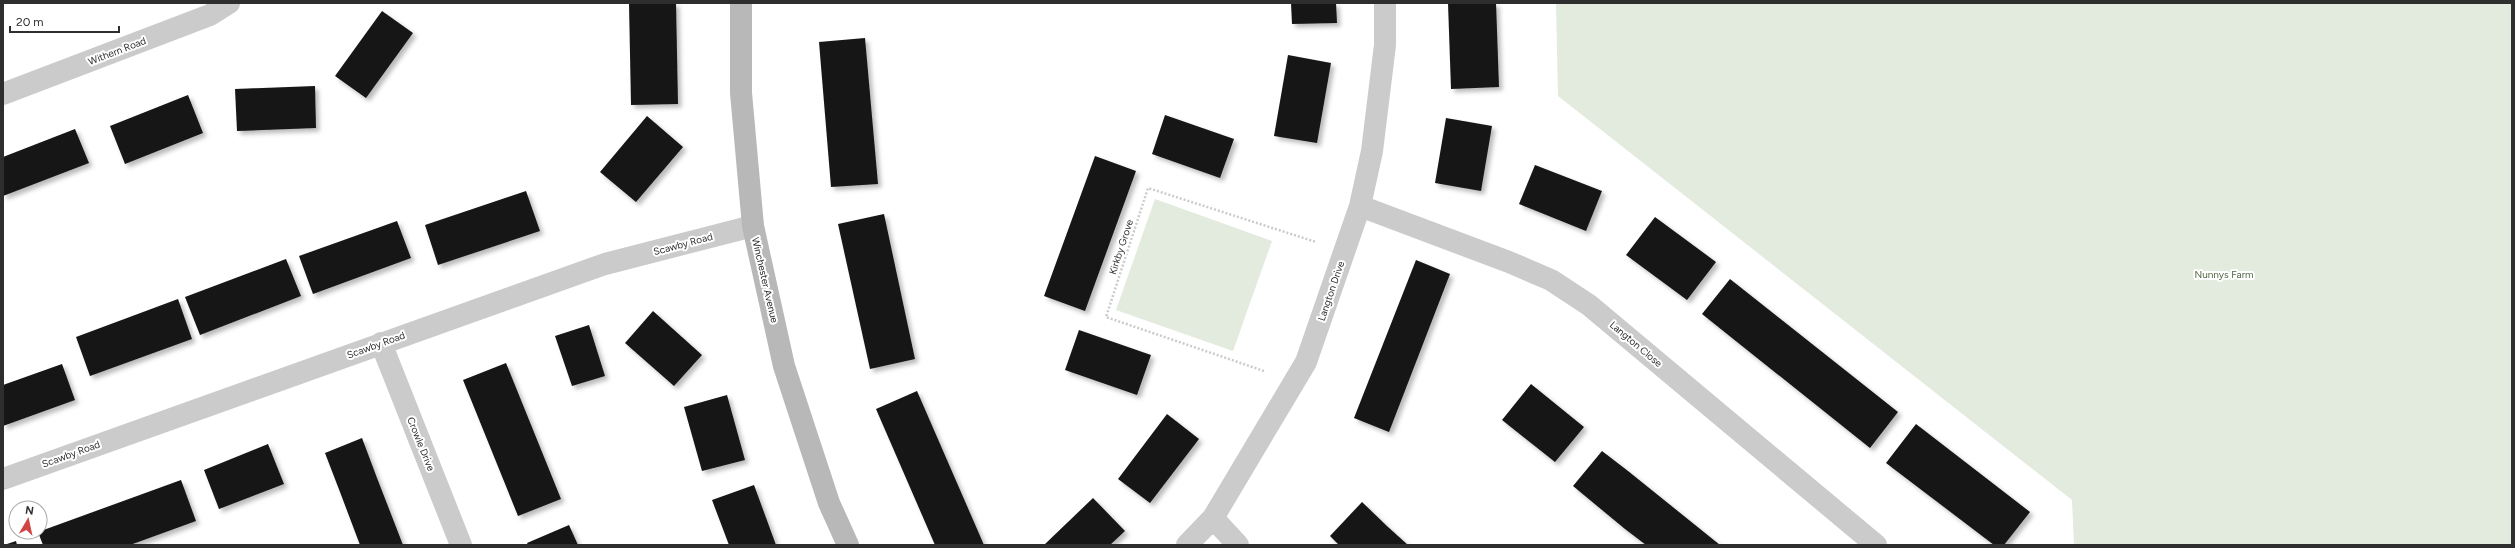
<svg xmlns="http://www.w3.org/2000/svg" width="2515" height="548" viewBox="0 0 2515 548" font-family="Figtree,sans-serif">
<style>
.green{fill:#e3eade}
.building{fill:#151515;filter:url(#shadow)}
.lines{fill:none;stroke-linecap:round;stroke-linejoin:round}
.path{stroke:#cbcbcb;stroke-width:2.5;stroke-dasharray:2 2;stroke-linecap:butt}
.street{stroke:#cbcbcb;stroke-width:22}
.secondary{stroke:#b8b8b8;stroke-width:22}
.labels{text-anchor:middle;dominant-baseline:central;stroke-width:4;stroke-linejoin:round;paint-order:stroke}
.street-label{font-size:10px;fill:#2e2e2e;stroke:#fff}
.park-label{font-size:10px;fill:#4f6541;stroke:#fff}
</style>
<defs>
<filter id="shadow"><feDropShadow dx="3.5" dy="3.5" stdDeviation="2" flood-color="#0004"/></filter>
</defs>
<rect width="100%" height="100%" fill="#fff"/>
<path class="green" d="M1556,3H2512V545H2074L2072,500L1558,96Z
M1155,199L1272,241L1233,351L1116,310Z"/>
<path class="building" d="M629,3H676L678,104L631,105Z
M1291,3H1336L1337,23L1292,24Z
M1448,3H1496L1499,87L1451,89Z
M382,11L413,33L366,98L335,76Z
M865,38L878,184L831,187L819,42Z
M1288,55L1331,63L1317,143L1274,136Z
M315,86L316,128L237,131L235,89Z
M188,95L203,133L125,164L110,126Z
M1165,115L1234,139L1220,178L1152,154Z
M647,116L683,147L636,202L600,172Z
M1446,118L1492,126L1481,191L1435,183Z
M75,129L89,163L3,196V157Z
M1095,156L1136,171L1085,311L1044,296Z
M1535,165L1602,191L1586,231L1519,204Z
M526,191L540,231L438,265L425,225Z
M884,214L915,359L870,369L838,224Z
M1655,217L1716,262L1687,300L1626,255Z
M397,221L411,258L313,294L299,256Z
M286,259L301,296L200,335L185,297Z
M1416,260L1450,274L1389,432L1354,418Z
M1730,279L1898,412L1870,448L1702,314Z
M178,299L192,339L90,376L76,337Z
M653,311L702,355L674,386L625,343Z
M589,325L605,376L572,386L555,336Z
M1079,330L1151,355L1137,395L1065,370Z
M506,363L561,499L518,516L463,380Z
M62,364L75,400L3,426V385Z
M1531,384L1584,427L1555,462L1502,420Z
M917,391L984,545H935L876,409Z
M727,395L745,460L702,471L684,407Z
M1167,414L1199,439L1150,503L1118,479Z
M1916,424L2030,512L2004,545H1994L1886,463Z
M362,438L377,478L403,545H360L340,492L325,453Z
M268,444L284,484L219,509L204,470Z
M1602,451L1628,471L1720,545H1646L1625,529L1573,486Z
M181,480L196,521L130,545H43L38,532Z
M754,485L776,545H729L712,500Z
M1093,498L1125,531L1110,545H1044Z
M1362,502L1388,527L1408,545H1339L1330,536Z
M569,525L578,545H528L527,543Z
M16,541L17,545H4Z"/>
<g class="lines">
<path class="path" d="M1264,371L1106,317L1148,188L1316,242"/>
<path class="street" d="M3,94L210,15L229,3
M1360,206L1509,262L1551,280L1589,305L1876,545
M381,343L461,545
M3,479L605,264L753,226
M1213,518L1238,545
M1187,545L1213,518L1306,362L1360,206L1372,151L1385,45V3"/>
<path class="secondary" d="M741,3V93L753,226L784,366L829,503L848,545"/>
</g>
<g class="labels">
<g class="street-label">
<text transform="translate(117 51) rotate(-21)">Withern Road</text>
<text transform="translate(683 244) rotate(-15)">Scawby Road</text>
<text transform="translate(1121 247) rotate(-72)">Kirkby Grove</text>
<text transform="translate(765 280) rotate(77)">Winchester Avenue</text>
<text transform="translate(1331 291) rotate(-71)">Langton Drive</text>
<text transform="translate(1636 344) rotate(40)">Langton Close</text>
<text transform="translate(376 345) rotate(-20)">Scawby Road</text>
<text transform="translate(421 444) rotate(68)">Crowle Drive</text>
<text transform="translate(71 454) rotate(-20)">Scawby Road</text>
</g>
<g class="park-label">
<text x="2224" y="274">Nunnys Farm</text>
</g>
</g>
<rect width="2515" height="548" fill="none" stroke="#2e2e2e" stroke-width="8"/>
<g transform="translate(28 520) rotate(9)"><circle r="19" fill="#ffffff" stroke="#ababab"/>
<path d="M0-3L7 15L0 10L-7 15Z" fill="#d24444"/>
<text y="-6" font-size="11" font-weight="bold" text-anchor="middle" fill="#2e2e2e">N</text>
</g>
<path d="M10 26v6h109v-6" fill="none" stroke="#2e2e2e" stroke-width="2"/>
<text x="16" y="26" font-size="12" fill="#2e2e2e" stroke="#ffffff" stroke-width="3" paint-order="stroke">20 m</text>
</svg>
